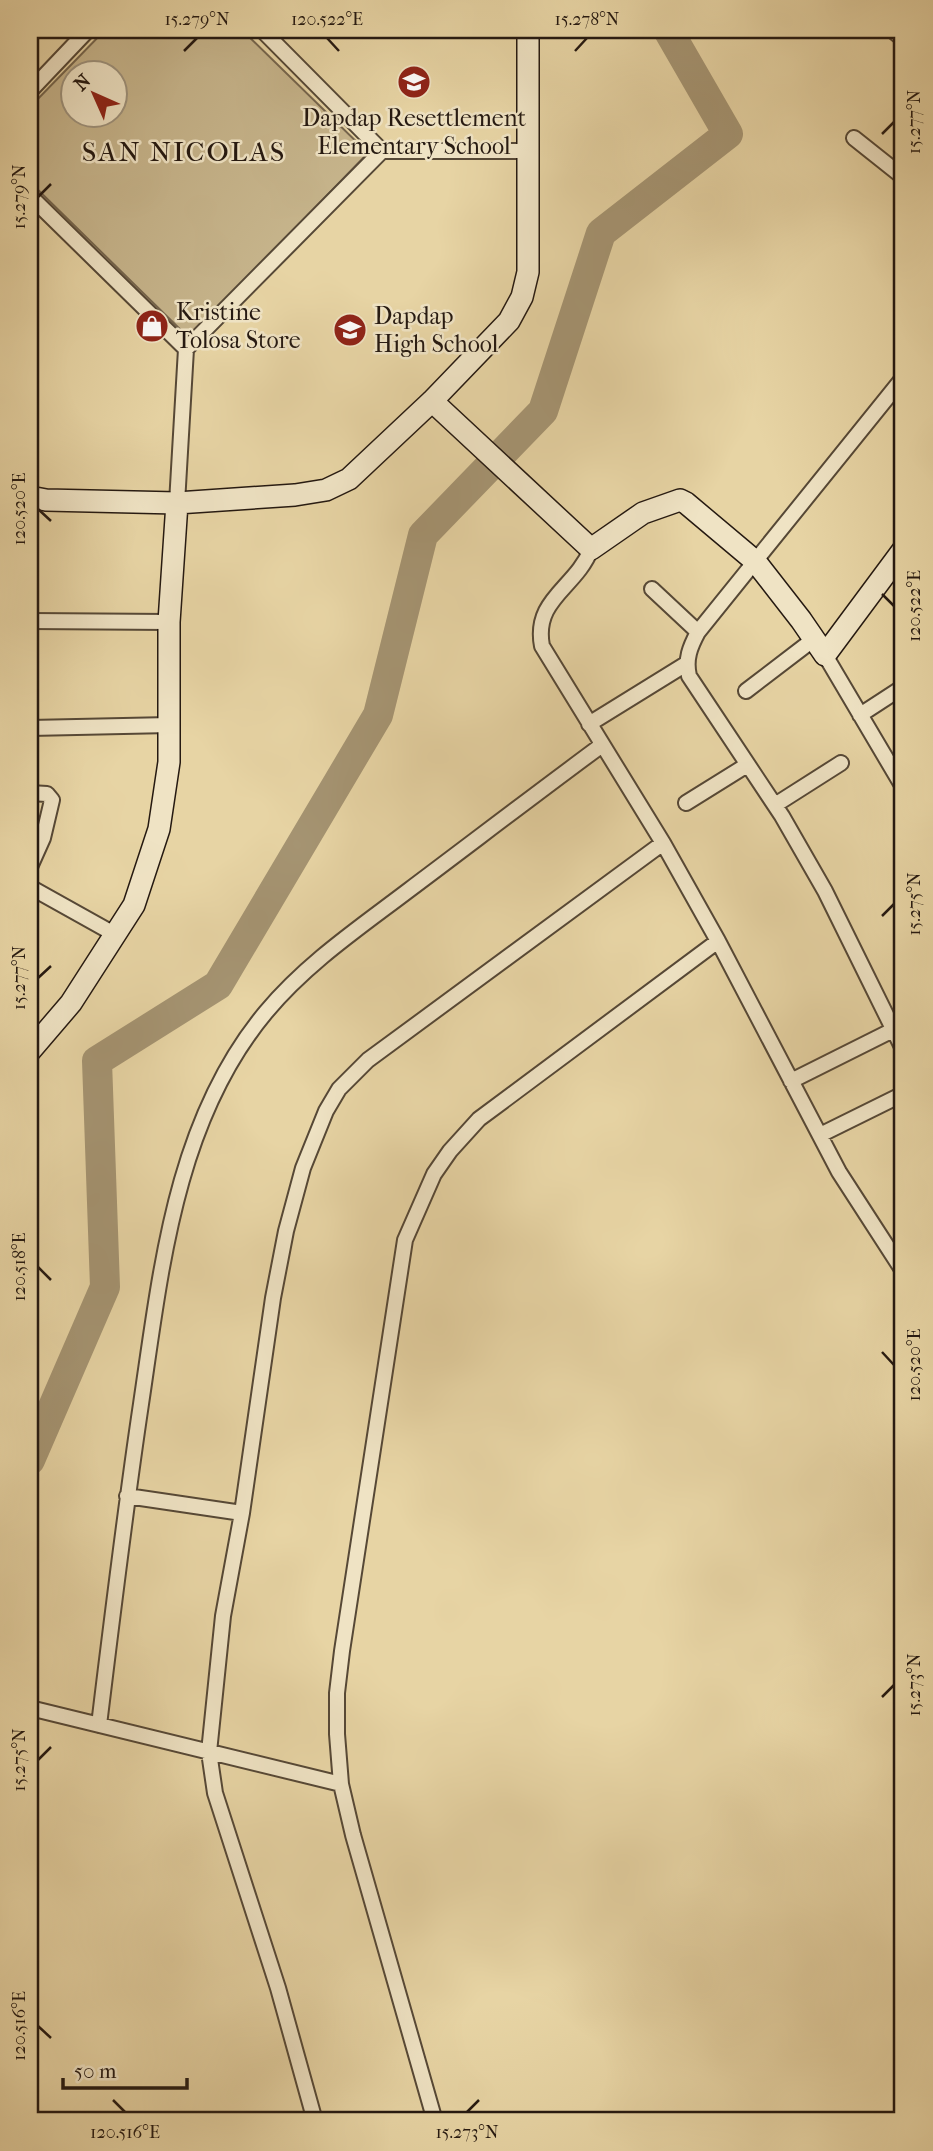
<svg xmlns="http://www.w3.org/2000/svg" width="933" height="2151" viewBox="0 0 933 2151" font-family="'IM FELL French Canon',serif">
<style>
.green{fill:#c6b48b;stroke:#76664e;stroke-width:2;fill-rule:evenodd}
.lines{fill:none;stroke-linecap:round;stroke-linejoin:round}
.river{stroke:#a59472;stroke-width:30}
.street-casing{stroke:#564836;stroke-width:18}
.secondary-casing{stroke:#251911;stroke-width:24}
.street{stroke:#efe3c4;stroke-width:14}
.secondary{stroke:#efe3c4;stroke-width:21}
.ticks{fill:none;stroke:#251911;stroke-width:2.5}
.labels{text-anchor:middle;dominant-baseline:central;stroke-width:5;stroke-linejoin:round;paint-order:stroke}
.poi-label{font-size:24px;fill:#251911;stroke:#efe3c4;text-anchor:start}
.quarter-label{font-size:28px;letter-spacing:2px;fill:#251911;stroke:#efe3c4}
.neatline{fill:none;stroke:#251911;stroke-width:2.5}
.ticks-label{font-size:18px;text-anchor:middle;fill:#251911}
</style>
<rect width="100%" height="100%" fill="#e7d4a4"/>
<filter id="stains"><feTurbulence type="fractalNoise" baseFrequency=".00286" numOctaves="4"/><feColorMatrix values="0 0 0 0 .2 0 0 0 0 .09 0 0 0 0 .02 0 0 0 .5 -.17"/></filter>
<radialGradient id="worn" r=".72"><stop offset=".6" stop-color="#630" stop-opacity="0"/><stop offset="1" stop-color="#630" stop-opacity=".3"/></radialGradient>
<path class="green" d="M105,30H242L368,153L189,338L30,182V107ZM74,74H116V116H74Z"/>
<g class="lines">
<path class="river" d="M30,1460L105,1287L97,1061L218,985L378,715L423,535L543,411L601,233L728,134L668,30"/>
<defs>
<path id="street" d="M892,30L903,39
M30,91L88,30
M854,138L903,177
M382,151H529
M30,196L186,349L382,151L262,30
M903,378L698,632C690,647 685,659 689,676L782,816L825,891L903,1049
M177,503L186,349
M591,549C576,588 533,599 542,646L663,843L718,941L839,1172L903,1271
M652,589L698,632
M30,621L169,622
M825,655L903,787
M746,691L814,639
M860,715L903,687
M589,724L686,664
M30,728L170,725
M30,793L47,794L52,800L43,838L30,867
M686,803L747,765
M775,805L841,763
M30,887L116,935
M791,1081L893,1030
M820,1135L903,1094
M127,1496L242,1513
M30,1708L341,1784
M99,1725C112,1618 125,1511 141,1404C161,1270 175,1121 266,1012C307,963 359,928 409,890C473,842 537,793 602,745
M315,2121L278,1988L215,1793L209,1752L223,1616L242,1513L273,1298L286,1231L303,1168L326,1111L339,1089L368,1060L663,843
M435,2121L353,1835L341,1784L337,1734V1693L342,1651L405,1240L434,1174L450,1151L479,1119L718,941"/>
<path id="secondary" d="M432,401L591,549L643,513L680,500L686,503L755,561L801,620L825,655L903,550
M30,497L46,500L177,503L295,495L326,490L349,479L432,401L509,321L522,297L528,272V30
M30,1051L71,1003L134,905L159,829L169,762V622L177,503"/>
</defs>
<use href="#street" class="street-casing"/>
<use href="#secondary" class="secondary-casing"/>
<use href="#street" class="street"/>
<use href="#secondary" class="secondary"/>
</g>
<path class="ticks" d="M327,38L339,51M184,51L197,38M575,51L587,38M882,134L894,122M38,197L51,184M38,509L51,521M882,594L894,606M882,916L894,904M38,978L51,966M38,1267L51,1280M882,1352L894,1365M882,1697L894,1685M38,1760L51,1747M38,2026L51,2038M113,2100L125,2112M467,2112L479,2100"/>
<defs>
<symbol id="school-disc" viewBox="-11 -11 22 22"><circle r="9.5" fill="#8f2418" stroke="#efe3c4"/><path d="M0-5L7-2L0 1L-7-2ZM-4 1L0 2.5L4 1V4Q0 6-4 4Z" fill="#fff"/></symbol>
<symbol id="shop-disc" viewBox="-11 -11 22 22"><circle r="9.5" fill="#8f2418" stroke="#efe3c4"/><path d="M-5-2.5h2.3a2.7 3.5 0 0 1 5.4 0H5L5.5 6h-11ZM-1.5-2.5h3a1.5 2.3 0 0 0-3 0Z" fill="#fff"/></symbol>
</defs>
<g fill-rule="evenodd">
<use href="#school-disc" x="395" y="63" width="38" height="38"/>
<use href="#shop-disc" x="133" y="307" width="38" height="38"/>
<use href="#school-disc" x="331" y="311" width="38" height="38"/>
</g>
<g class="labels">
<g class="poi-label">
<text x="414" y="118" text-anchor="middle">Dapdap Resettlement<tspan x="414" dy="28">Elementary School</tspan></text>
<text x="176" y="312">Kristine<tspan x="176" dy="28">Tolosa Store</tspan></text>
<text x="374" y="316">Dapdap<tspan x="374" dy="28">High School</tspan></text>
</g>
<g class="quarter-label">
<text x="184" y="151">SAN NICOLAS</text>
</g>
</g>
<rect width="933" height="2151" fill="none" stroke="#e7d4a4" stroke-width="77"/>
<g transform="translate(94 94) rotate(315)"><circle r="33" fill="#efe3c4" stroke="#9e927c" stroke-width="2"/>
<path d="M0-5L12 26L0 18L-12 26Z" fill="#8f2418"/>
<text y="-10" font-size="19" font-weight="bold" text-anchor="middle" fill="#251911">N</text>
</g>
<path d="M63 2078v10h124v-10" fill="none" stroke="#251911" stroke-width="3.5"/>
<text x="74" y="2078" font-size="21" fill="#251911" stroke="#efe3c4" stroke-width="5" paint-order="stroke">50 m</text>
<rect x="38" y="38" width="856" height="2074" class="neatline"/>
<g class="ticks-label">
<text x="197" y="25">15.279°N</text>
<text x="327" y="25">120.522°E</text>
<text x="587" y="25">15.278°N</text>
<text transform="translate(914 122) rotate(-90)" y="6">15.277°N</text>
<text transform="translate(19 197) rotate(-90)" y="6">15.279°N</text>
<text transform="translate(19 509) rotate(-90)" y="6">120.520°E</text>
<text transform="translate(914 606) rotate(-90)" y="6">120.522°E</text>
<text transform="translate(914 904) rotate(-90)" y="6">15.275°N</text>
<text transform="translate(19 978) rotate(-90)" y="6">15.277°N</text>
<text transform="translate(19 1267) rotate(-90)" y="6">120.518°E</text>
<text transform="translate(914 1365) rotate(-90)" y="6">120.520°E</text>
<text transform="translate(914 1685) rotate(-90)" y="6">15.273°N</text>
<text transform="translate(19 1760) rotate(-90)" y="6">15.275°N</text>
<text transform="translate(19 2026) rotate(-90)" y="6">120.516°E</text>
<text x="125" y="2138">120.516°E</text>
<text x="467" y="2138">15.273°N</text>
</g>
<rect width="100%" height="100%" filter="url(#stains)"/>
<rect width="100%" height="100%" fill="url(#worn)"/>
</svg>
